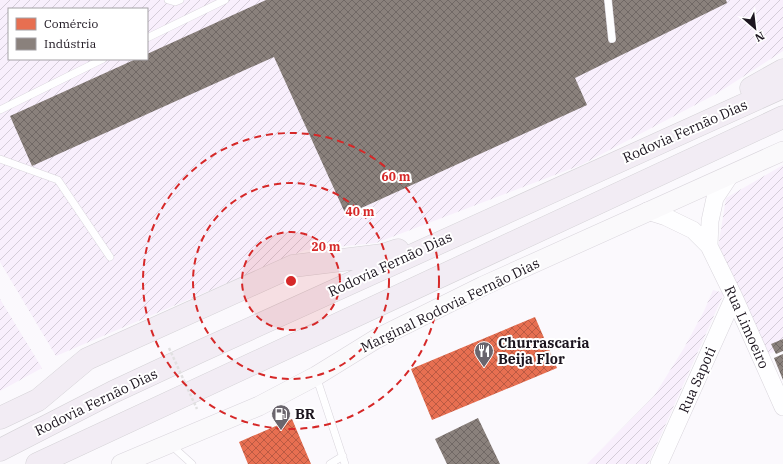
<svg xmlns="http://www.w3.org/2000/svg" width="783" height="464" viewBox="0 0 783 464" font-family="'IBM Plex Serif',serif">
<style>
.industrial{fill:url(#industrial-furrows);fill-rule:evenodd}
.shops{fill:url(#shops-cross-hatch)}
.industry{fill:url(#industry-cross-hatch)}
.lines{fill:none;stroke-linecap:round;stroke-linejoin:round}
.service-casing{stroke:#d9d5dc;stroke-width:8}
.tertiary-casing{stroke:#d9d5dc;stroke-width:18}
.secondary-casing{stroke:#d9d5dc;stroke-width:20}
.motorway-casing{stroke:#d4d2d6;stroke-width:23}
.service{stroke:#fefeff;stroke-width:7}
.tertiary{stroke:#fefeff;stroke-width:17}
.secondary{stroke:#faf9fb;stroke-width:19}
.motorway{stroke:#f2ecf4;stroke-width:22}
.path-bridge{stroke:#e1e0e1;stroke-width:2.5;stroke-dasharray:3 2;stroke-linecap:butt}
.ring{fill:none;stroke:#d62828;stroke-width:2;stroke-dasharray:7 5}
.labels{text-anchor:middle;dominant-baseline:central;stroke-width:4;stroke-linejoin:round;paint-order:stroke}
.street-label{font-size:14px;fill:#1c151f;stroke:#fff}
.poi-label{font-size:14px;font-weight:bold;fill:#1c151f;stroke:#fff;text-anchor:start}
.centre{fill:#d62828;stroke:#fff;stroke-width:2}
.ring-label{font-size:12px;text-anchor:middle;font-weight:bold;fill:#d62828;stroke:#fff;stroke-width:4;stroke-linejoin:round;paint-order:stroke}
</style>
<defs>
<pattern id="industrial-furrows" width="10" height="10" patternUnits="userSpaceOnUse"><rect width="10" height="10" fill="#f8effc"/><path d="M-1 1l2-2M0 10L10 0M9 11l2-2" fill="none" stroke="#d4ccd8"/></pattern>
<pattern id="shops-cross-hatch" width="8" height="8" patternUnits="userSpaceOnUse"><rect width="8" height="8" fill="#e76f51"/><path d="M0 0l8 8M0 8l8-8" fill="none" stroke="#ba5a43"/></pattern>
<pattern id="industry-cross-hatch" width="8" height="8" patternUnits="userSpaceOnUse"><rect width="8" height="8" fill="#8a817c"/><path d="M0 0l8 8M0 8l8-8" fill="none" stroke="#706865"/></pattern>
</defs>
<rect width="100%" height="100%" fill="#fbf9fd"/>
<path class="industrial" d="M0,0H783V51L716,94L581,165L376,243L305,250L56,356L0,262ZM9,9H147V59H9Z
M783,165V348L769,354L718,248L726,198Z
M713,290L724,293L648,464H587L654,396L684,348L704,311Z
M0,299L42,368L0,391Z"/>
<path class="shops" d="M535,317L557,368L432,420L411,369Z
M292,419L311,464H248L239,442Z"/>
<path class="industry" d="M266,0H726L727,3L575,78L587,105L346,215L274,57L32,166L10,116L136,59H147V54Z
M783,339V351L776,354L771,344Z
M783,354V380L774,358Z
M478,418L500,464H447L435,439Z"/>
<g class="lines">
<defs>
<path id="service" d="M168,0L175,2L180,0
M608,0L612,39
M147,38L225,0
M0,110L103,59
M0,159L58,180L110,257
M316,376L345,464
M171,445L192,464
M330,464L343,456"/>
<path id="tertiary" d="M647,211L666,217L693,230L709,246L734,297L783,407
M709,246L710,221L715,198L729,177
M659,464L734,297"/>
<path id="secondary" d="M121,464L259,406L316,376L376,339L483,286L783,151"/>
<path id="motorway" d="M751,88L783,70
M0,418L38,400L87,359L293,266L383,255L398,250
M0,450L113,392L201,351L783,87
M37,464L783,117"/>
</defs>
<use href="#service" class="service-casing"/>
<use href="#tertiary" class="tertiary-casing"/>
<use href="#secondary" class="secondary-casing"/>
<use href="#motorway" class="motorway-casing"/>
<use href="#service" class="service"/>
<use href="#tertiary" class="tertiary"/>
<use href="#secondary" class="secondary"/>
<use href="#motorway" class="motorway"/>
<path class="path-bridge" d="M169,348L197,409"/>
</g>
<circle cx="291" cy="281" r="49" fill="#d62828" fill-opacity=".12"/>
<g class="ring">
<circle cx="291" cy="281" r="49"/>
<circle cx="291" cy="281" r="98"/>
<circle cx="291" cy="281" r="148"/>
</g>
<defs>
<symbol id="restaurant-pin" viewBox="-11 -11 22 30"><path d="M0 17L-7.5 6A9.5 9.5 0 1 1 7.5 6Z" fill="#6a656d" stroke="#fff"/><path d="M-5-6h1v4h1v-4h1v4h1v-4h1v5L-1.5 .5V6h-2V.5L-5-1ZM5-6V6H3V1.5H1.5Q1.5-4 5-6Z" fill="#fff"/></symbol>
<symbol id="fuel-pin" viewBox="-11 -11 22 30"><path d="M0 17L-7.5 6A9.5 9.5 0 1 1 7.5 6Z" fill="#6a656d" stroke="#fff"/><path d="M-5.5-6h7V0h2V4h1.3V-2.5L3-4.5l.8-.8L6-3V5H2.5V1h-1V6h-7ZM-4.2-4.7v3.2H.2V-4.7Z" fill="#fff"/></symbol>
</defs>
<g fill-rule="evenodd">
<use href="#restaurant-pin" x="473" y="340" width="22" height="30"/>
<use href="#fuel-pin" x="270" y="403" width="22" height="30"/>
</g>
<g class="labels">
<g class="street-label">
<text transform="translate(685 131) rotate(-24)">Rodovia Fernão Dias</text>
<text transform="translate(390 264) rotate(-25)">Rodovia Fernão Dias</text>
<text transform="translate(450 305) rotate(-26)">Marginal Rodovia Fernão Dias</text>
<text transform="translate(747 327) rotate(66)">Rua Limoeiro</text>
<text transform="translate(697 380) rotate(-66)">Rua Sapoti</text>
<text transform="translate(96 402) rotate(-26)">Rodovia Fernão Dias</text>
</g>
<g class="poi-label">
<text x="498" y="343">Churrascaria<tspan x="498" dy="16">Beija Flor</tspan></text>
<text x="295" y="414">BR</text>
</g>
</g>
<circle cx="291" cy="281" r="6" class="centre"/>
<g class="ring-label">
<text x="396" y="181">60 m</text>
<text x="360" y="216">40 m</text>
<text x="326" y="251">20 m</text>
</g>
<rect x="8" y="8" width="140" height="52" fill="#ffffff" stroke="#a4a1a5"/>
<rect x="16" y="18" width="20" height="12" fill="#e76f51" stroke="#a4a1a5"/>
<text x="44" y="28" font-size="12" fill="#1c151f">Comércio</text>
<rect x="16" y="38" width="20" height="12" fill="#8a817c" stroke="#a4a1a5"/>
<text x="44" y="48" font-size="12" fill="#1c151f">Indústria</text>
<g transform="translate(755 28) rotate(152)" stroke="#ffffff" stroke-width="3" paint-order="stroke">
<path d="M0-3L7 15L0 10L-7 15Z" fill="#1c151f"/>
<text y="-6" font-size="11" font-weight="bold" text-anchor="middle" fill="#1c151f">N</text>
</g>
</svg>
